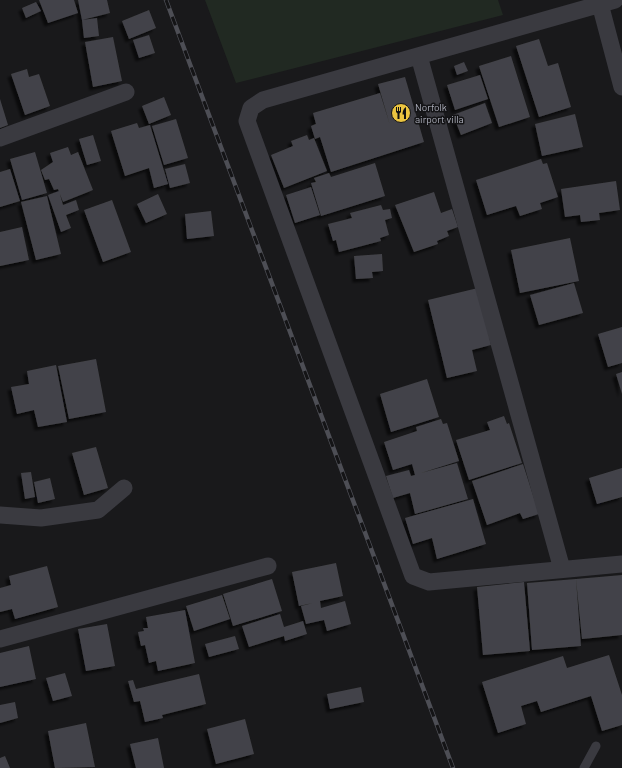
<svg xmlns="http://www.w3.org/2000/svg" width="622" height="768" viewBox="0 0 622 768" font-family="Barlow,sans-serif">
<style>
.green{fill:#212922}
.building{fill:#434348;filter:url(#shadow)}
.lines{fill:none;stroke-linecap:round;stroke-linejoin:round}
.service{stroke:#3a3a40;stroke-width:9}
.minor{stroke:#3a3a40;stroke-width:17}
.rail-casing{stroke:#4d4e55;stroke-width:4.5}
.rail{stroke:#141416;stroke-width:3;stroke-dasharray:9;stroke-linecap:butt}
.labels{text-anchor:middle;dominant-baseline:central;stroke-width:3;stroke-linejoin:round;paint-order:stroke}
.poi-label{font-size:10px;fill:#acaeba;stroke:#141416;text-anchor:start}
</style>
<defs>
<filter id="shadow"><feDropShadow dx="-3.5" dy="3.5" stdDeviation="1" flood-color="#0009"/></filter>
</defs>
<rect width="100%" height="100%" fill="#19191b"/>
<path class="green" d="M205,0H498L503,15L236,83Z"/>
<path class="building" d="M39,0H74L78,13L48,23Z
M78,0H107L110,13L82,20Z
M36,2L41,11L26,18L22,8Z
M149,10L156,28L129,39L122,21Z
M97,18L99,36L84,38L82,20Z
M149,35L155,53L139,58L133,40Z
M113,37L122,81L93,87L85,42Z
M539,39L548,66L558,63L571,107L539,117L516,46Z
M511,56L530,117L499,127L479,66Z
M464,62L468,71L457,75L454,66Z
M27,69L29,77L39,74L50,106L25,115L11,74Z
M480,75L488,99L455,110L447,85Z
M405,77L424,142L331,172L320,137L315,139L311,126L316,124L313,113L380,93L390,125L378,84Z
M164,97L171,115L149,124L142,106Z
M0,99L8,125L0,128Z
M485,103L492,123L461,135L453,115Z
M575,114L583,147L542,156L535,124Z
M176,119L188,158L164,165L152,126Z
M137,123L139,128L150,125L168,184L154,188L149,168L125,176L111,131Z
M93,135L101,161L87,165L79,139Z
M307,135L309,140L314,138L327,171L284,188L271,155L293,146L291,141Z
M68,147L71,155L78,152L93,190L63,202L58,189L54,190L49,179L45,180L41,170L53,162L50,153Z
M35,152L47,193L22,200L10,159Z
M541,159L543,164L547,163L558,197L540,203L542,209L520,216L516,206L487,215L476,180Z
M375,163L385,196L321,216L311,183L316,182L314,178L329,173L331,177Z
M185,164L190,183L170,188L165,169Z
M10,169L20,201L0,207V172Z
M616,181L620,210L599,213L600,220L581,222L580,215L565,217L561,189Z
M311,187L320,215L295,223L286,195Z
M59,191L63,205L76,200L79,210L66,215L71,228L61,232L48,195Z
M434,192L441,213L452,209L458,227L447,231L449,236L437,241L438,244L414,252L395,205Z
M158,194L167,214L146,223L137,204Z
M47,196L61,254L36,260L21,202Z
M112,200L131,252L103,262L84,210Z
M381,205L383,210L390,209L392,218L385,220L389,235L380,238L381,241L339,252L336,240L333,241L328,224L352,218L350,213Z
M211,211L214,236L187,239L185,214Z
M22,227L29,260L0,266V232Z
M570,238L579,281L520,293L511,250Z
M382,254L383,271L372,272L373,278L356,279L354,256Z
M574,283L583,313L539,325L530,295Z
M478,288L491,345L472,350L477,371L447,378L428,300Z
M622,327V363L608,367L598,334Z
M96,359L106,412L69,419L58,366Z
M56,365L67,422L38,427L34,410L17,414L11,387L29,384L27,371Z
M622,372V394L616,374Z
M427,379L439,417L391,432L380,394Z
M504,416L507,424L509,423L522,463L469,480L456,440L490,430L487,422Z
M441,419L443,424L447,423L459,461L421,473L457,463L468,499L415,514L410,493L393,498L386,476L409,470L411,476L415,475L412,464L393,470L384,442L417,431L416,427Z
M96,447L108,488L84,495L72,453Z
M523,464L539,514L523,519L520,513L487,525L472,481Z
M622,468V497L597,504L589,478Z
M31,472L35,497L25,499L21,473Z
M50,478L55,499L38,503L34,482Z
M473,499L486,544L437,559L432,538L413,544L405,518Z
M336,563L343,596L320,601L321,608L345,601L351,624L327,631L324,620L306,624L301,606L313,603L299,606L292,572Z
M47,566L58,607L15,619L12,609L0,612V588L11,585L9,576Z
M622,575V635L582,639L576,579Z
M272,579L282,611L233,626L223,594Z
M576,579L581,646L532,650L527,583Z
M524,582L530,651L483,655L477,587Z
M222,595L230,619L194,631L186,606Z
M185,610L195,663L158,671L156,661L149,663L145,645L141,646L138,632L144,631L143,628H148L146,617Z
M280,614L284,627L303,621L307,634L285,641L284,636L249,647L242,626Z
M107,624L115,666L86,671L78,629Z
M235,636L239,649L209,657L205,644Z
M29,646L36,679L0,687V653Z
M609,655L622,695V725L602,731L591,696L541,712L537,701L521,706L526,724L498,733L482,682L563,656L567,668Z
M65,673L72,696L53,701L46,678Z
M199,674L206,704L162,715L163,718L145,722L140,701L134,702L128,681L133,680L136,689Z
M361,687L364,702L330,709L327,694Z
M15,702L18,718L0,723V705Z
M245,719L254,754L216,764L207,729Z
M86,723L95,767L55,768L48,731Z
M158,738L164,768H136L130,744Z
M5,756L10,768H0V758Z"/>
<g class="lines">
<path class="service" d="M584,768L596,746"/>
<path class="minor" d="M599,0L622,87
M615,0L263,100L251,108L247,121L413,576L429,582L622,564
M419,56L562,569
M0,138L126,92
M0,515L41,518L98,510L124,488
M0,639L268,566"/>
<defs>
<path id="rail" d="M166,0L453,768"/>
</defs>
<use href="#rail" class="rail-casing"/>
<use href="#rail" class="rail"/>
</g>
<defs>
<symbol id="restaurant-disc" viewBox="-11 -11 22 22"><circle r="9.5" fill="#ebc440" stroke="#141416"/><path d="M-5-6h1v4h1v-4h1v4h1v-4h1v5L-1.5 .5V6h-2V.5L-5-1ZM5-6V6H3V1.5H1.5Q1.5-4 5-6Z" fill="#111"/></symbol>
</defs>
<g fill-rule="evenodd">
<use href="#restaurant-disc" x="390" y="102" width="22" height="22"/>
</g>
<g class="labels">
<g class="poi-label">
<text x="415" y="107">Norfolk<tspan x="415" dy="12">airport villa</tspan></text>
</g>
</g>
</svg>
